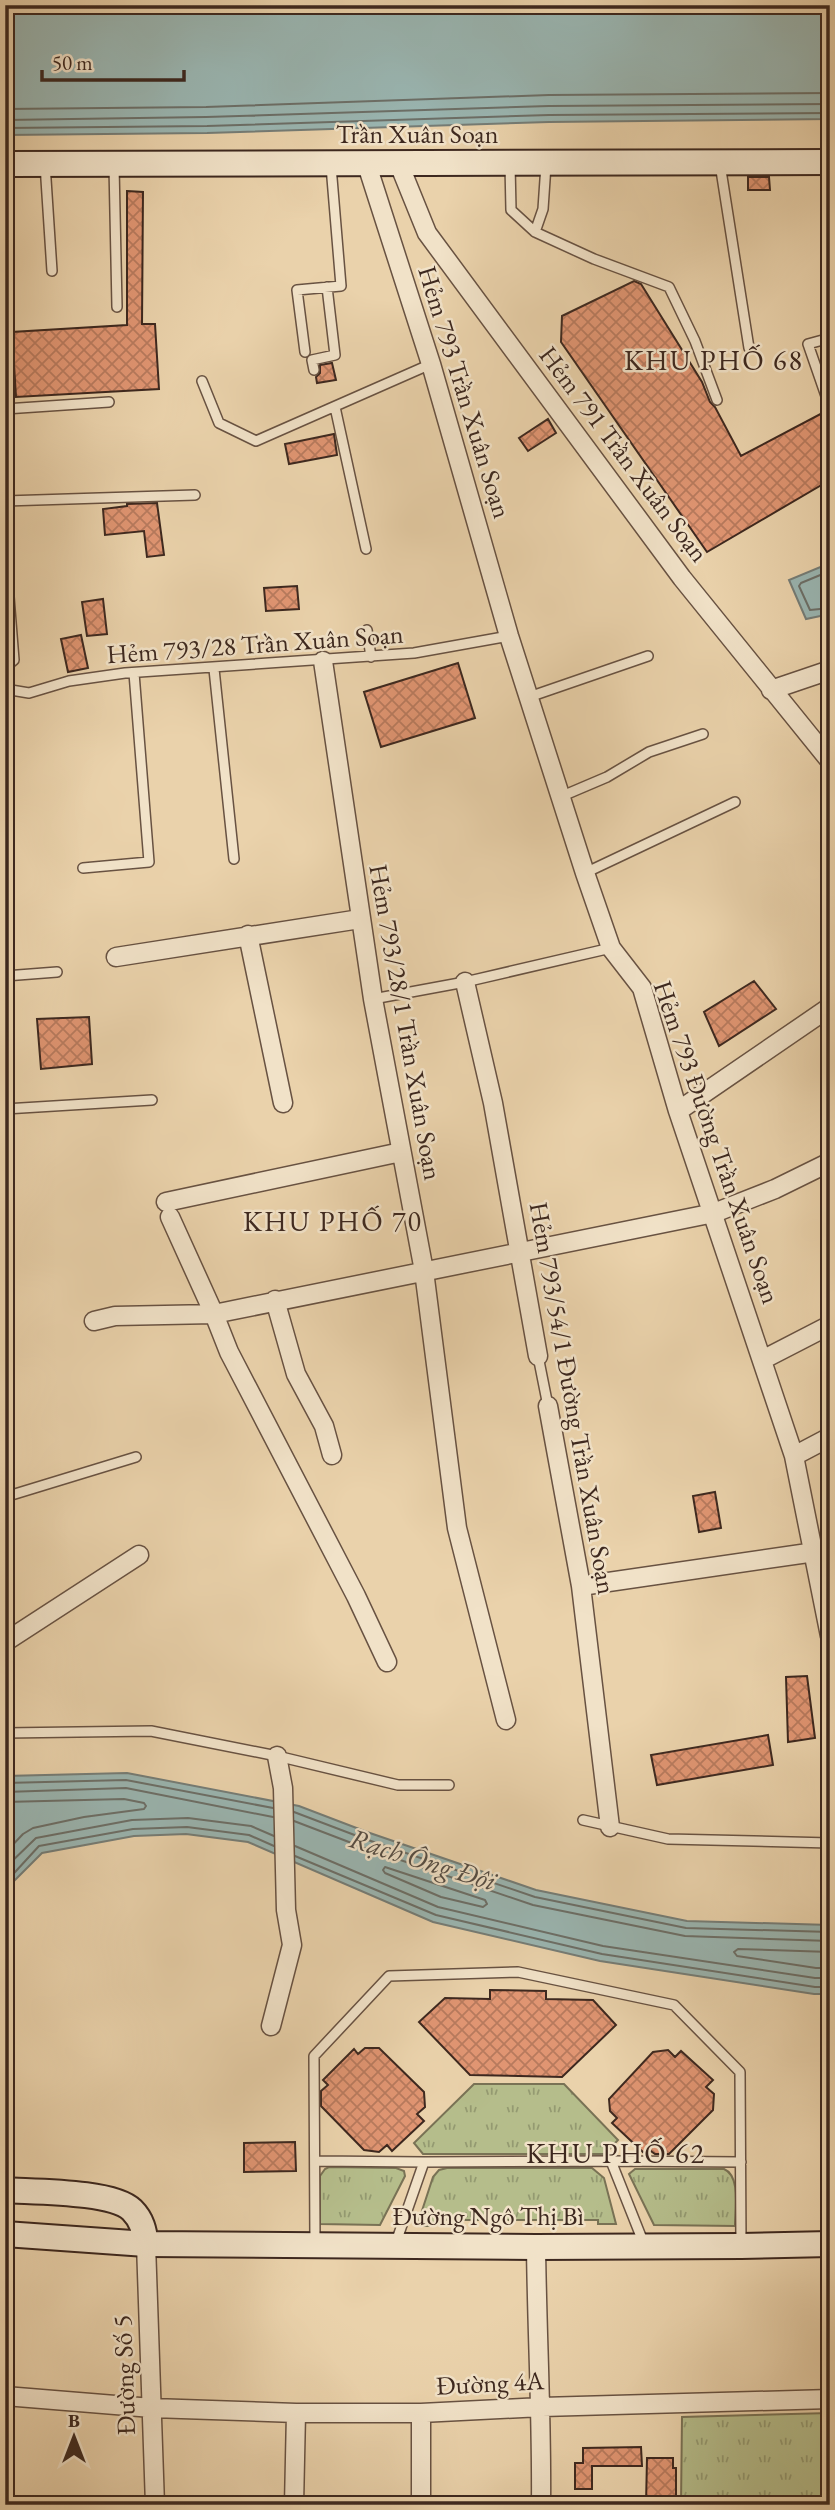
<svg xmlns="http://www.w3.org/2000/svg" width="835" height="2510" viewBox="0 0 835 2510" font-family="'EB Garamond',serif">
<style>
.grass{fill:url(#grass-tufts);stroke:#797255;stroke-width:2}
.water{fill:#9ab6b2;stroke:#757d77;stroke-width:2}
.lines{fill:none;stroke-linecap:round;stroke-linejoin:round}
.shore{stroke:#6c6f68;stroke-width:2}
.building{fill:url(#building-cross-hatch);stroke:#3d281f;stroke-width:2}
.lane-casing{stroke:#685242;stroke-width:12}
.street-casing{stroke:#685242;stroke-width:21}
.secondary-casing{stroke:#3d281f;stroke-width:28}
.lane{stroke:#f1e2c8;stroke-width:9}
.street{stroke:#f1e2c8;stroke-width:18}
.secondary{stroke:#f1e2c8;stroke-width:24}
.labels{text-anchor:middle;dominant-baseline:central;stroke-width:5;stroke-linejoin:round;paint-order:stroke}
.street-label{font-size:26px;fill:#3d281f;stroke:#f1e2c8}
.neighbourhood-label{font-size:28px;letter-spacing:2px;fill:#3d281f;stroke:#f1e2c8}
.water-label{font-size:28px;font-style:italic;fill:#544c44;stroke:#f1e2c8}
</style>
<defs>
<pattern id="grass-tufts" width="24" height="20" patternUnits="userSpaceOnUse" patternTransform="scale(1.75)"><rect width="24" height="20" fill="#b5bd8b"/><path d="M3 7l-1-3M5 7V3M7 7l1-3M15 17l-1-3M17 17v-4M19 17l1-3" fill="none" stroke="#949a71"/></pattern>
<pattern id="building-cross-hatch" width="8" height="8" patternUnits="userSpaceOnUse" patternTransform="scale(1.75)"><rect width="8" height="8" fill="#e09572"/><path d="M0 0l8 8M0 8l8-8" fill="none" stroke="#b77a5d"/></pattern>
</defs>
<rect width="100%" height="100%" fill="#ead2ab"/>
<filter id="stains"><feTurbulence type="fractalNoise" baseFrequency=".00286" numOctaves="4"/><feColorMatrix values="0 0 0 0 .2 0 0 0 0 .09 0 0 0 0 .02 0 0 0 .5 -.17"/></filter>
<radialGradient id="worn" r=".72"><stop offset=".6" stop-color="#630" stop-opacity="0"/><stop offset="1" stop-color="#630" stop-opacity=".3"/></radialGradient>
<path class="grass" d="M474,2084H564L618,2140L605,2154H423L414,2143Z
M329,2167L396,2168L404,2171L405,2176L380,2225L320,2224V2176L325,2169Z
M447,2168H592L604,2178L616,2224H598V2220H435L434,2226H417L433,2177L439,2170Z
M635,2169H724C741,2176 735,2209 735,2226L654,2225L629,2174Z
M830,2413V2505H681L682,2417Z"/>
<path class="water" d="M5,5H830V119L549,122L207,133L5,135Z
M830,563V614L806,619L789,580Z
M127,1773L299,1806L367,1832L536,1890L687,1921L830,1925V1994H814L600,1961L433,1922L248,1842L186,1834L134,1836L42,1853L12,1883L5,1915V1776Z"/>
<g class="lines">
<path class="shore" d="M5,109L206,107L549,95L830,93
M5,120L206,117L549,106L830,104
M5,128L207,126L549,115L830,113
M830,571L801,583L799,586L810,610L830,608
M5,1783L126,1780L273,1808
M5,1792L126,1788L273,1817
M5,1802L124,1799L144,1803L146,1806L144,1809L84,1817L33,1828L23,1834L5,1853
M294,1812L365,1839L535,1897L686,1928L830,1932
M294,1821L362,1847L533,1905L685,1936L830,1941
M295,1846L438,1907L603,1946L815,1978H830
M295,1856L436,1915L602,1954L815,1987H830
M385,1867L485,1900L487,1904L483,1907L441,1897L385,1873L383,1870Z
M5,1868L36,1838L132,1820L188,1818L251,1826L274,1836
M5,1883L39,1846L133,1829L187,1827L249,1835L274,1846
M830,1952L738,1949L734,1952L737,1956L816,1968H830"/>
</g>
<path class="building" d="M748,177H769L770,190H748Z
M127,191L143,192L142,324H155L159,389L16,397L12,332L127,325Z
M634,281L641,284L702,382L710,402L715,407L741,456L830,409V480L707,552L561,342L562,316Z
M332,363L336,380L317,383L316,377L320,373V365Z
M548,419L556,433L528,451L519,438Z
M334,434L337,455L289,464L285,444Z
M157,503L164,555L147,557L144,531L105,535L103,509L127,506V504Z
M297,586L299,609L266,611L264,588Z
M103,599L107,634L87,636L82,602Z
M81,635L88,668L68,672L61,639Z
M458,663L475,718L381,747L364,692Z
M754,981L776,1009L719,1046L704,1012Z
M89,1017L92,1064L41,1069L37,1019Z
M715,1492L721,1528L699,1532L693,1496Z
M807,1676L815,1738L788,1742L786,1677Z
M768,1735L773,1765L657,1785L651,1755Z
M490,1990L546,1991V1999L593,2000L616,2025L562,2077L470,2075L419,2022L445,1998L490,1999Z
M365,2048H379L424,2092L425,2107L417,2114L424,2121L392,2151L387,2145L379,2152L364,2150L321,2106V2091L328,2085L323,2080L354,2049L358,2054Z
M668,2050L675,2057L681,2051L713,2080L706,2087L714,2094L713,2110L669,2154H655L648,2149L644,2153L612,2123L617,2118L610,2111L609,2099L653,2052Z
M295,2142L296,2171L244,2172V2143Z
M641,2447L642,2466H592V2489H575V2463H583V2448Z
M647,2458H673V2468H676V2505H646Z"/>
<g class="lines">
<defs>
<path id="lane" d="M45,164L52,271
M720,164L749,348
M510,165L511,210L535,232L594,259L669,287L695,341L717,400
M114,166L117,307
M535,232L543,209L546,165
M305,352L297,290L341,286L331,166
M314,370L312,360L335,355L327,287
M202,381L219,423L256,441L431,364
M826,396L808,344L830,338
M335,407L366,549
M5,409L109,402
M5,501L195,495
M367,630L371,657
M214,669L234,859
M5,682L9,664L14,660L9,597
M5,689L29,693L69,681L125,673L414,653L509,636
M529,697L648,656
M560,797L607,777L649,752L703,734
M83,868L149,862L134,673
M585,873L735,802
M5,976L57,972
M373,999L465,982L611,948
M5,1109L152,1100
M538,1356L548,1406
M5,1497L136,1457
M5,1733L151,1731L277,1756L398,1785H449
M583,1820L668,1839L830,1843
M315,2161L424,2162
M611,2161L741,2162
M315,2243L314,2056L389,1976L518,1972L674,2005L740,2072L741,2245
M395,2245L424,2162L611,2161L644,2244"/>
<path id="street" d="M399,164L427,233L682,578L830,761
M367,165L431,364L509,636L585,873L611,948L642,988L678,1111L794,1456L830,1636
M323,661L373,999L424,1271L457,1528L506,1720
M771,690L830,670
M248,935L283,1103
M116,957L360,919
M465,982L493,1103L538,1356
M678,1111L830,1007
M166,1202L401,1152
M170,1217L214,1314L229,1352L356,1596L387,1662
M275,1300L296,1374L324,1426L332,1455
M94,1321L115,1316L214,1314L714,1213L775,1189L830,1162
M764,1359L830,1325
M548,1406L581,1586L610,1827
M794,1456L830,1437
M581,1586L815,1552
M5,1642L139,1555
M271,2026L292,1945L286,1910L283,1788L277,1756
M146,2244L155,2505
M536,2247C537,2333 542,2419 541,2505
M5,2396L152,2408L296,2413H421L542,2407L830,2399
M421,2413V2505
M294,2505L296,2413"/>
<path id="secondary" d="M5,164L830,162
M5,2190C34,2192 113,2191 132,2210C142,2220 144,2230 146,2244
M5,2234L146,2244L536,2247L741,2246L830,2244"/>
</defs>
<use href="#lane" class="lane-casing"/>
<use href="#street" class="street-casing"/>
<use href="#secondary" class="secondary-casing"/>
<use href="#lane" class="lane"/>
<use href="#street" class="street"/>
<use href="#secondary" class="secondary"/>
</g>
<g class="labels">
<g class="street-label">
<text x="417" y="134">Trần Xuân Soạn</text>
<text transform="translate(465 392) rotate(73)">Hẻm 793 Trần Xuân Soạn</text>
<text transform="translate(624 454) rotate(53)">Hẻm 791 Trần Xuân Soạn</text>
<text transform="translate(255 644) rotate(-4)">Hẻm 793/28 Trần Xuân Soạn</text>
<text transform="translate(406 1022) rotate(80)">Hẻm 793/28/1 Trần Xuân Soạn</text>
<text transform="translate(717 1142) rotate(71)">Hẻm 793 Đường Trần Xuân Soạn</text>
<text transform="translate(573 1398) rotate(80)">Hẻm 793/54/1 Đường Trần Xuân Soạn</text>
<text x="488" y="2216">Đường Ngô Thị Bì</text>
<text transform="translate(124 2375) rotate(-92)">Đường Số 5</text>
<text transform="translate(490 2383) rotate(-3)">Đường 4A</text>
</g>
<g class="neighbourhood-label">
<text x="714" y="360">KHU PHỐ 68</text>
<text x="333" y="1221">KHU PHỐ 70</text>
<text x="616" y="2153">KHU PHỐ 62</text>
</g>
<g class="water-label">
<text transform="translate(423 1859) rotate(17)">Rạch Ông Đội</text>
</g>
</g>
<rect width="835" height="2510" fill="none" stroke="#ead2ab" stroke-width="28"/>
<rect x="7" y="7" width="821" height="2496" fill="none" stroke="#3d281f" stroke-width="3.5"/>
<rect x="14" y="14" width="807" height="2482" fill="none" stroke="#3d281f" stroke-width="2"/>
<g transform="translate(74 2437)" stroke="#f1e2c8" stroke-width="5" paint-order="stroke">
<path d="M0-5L12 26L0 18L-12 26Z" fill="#3d281f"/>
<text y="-10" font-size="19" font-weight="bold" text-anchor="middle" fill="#3d281f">B</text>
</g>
<path d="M42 70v10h142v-10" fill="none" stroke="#3d281f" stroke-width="3.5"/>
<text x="52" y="70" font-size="21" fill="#3d281f" stroke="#f1e2c8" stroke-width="5" paint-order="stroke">50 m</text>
<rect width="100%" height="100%" filter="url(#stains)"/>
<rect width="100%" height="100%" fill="url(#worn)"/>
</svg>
